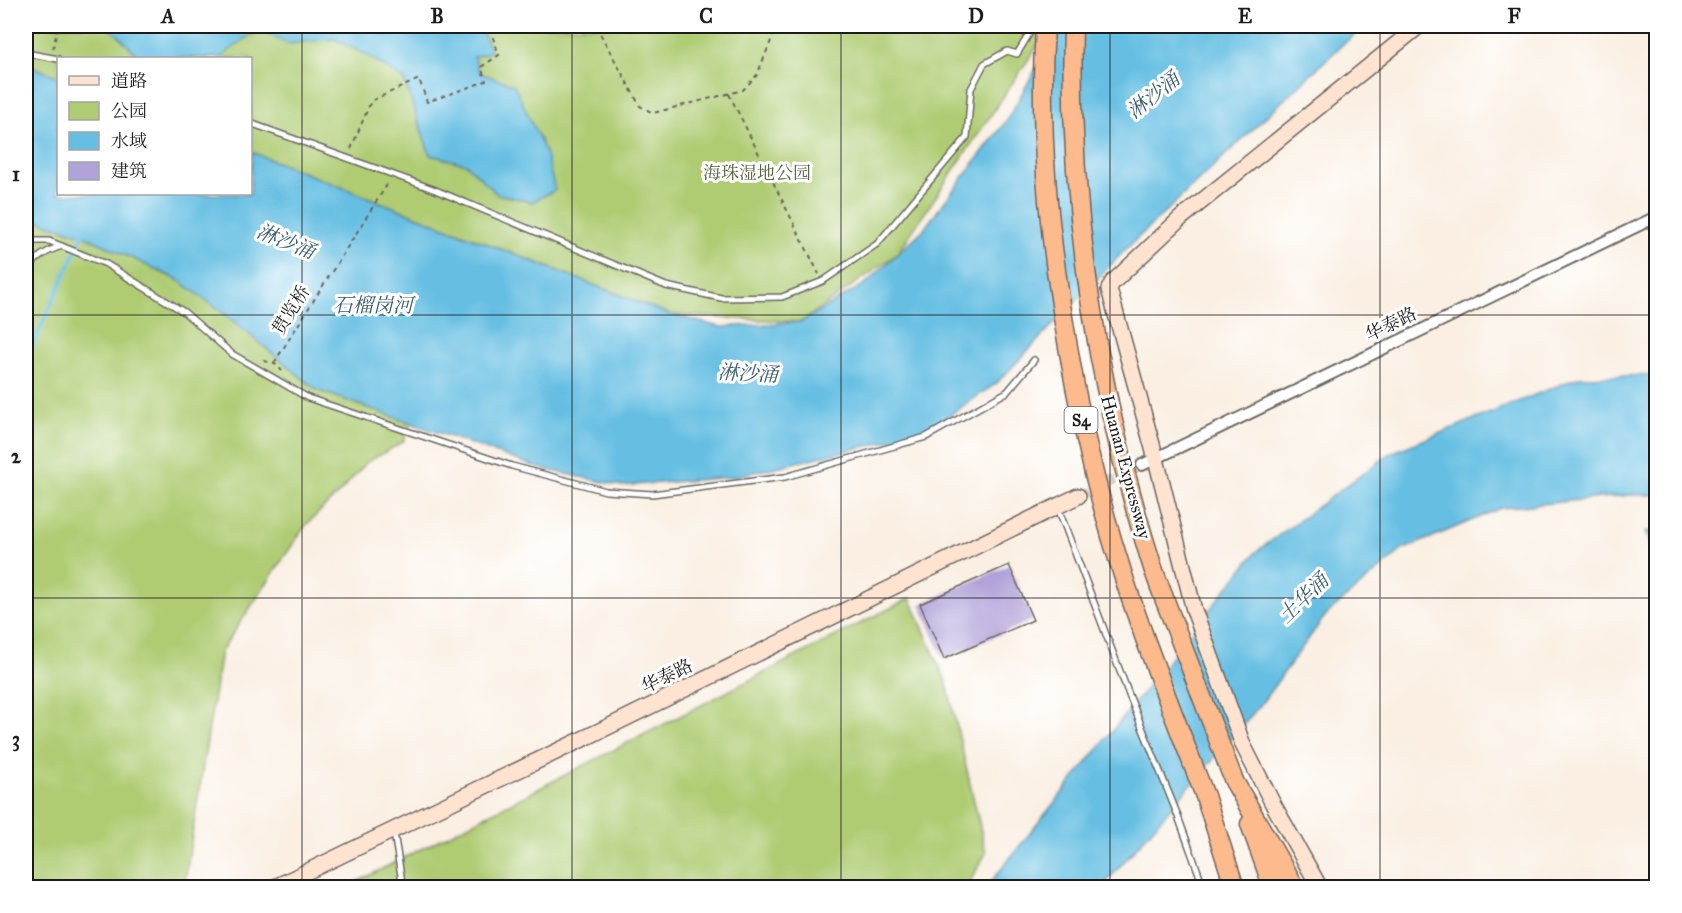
<svg xmlns="http://www.w3.org/2000/svg" width="1682" height="913" viewBox="0 0 1682 913" font-family="'IM FELL Great Primer','Noto Serif SC',serif">
<style>
.green{fill:#afcc73;stroke:#667448;stroke-width:1.5}
.water{fill:#66bfe3;stroke:#416e80;stroke-width:1.5}
.lines{fill:none;stroke-linecap:round;stroke-linejoin:round}
.stream{stroke:#66bfe3;stroke-width:4}
.building{fill:#b1a2d9}
.street-tunnel{stroke:#d9cfc4;stroke-width:10;stroke-dasharray:10 5;stroke-linecap:butt}
.lane-casing{stroke:#6a6661;stroke-width:8}
.street-casing{stroke:#6a6661;stroke-width:14}
.secondary-casing{stroke:#6a6661;stroke-width:18}
.highway-casing{stroke:#6a6661;stroke-width:21}
.path{stroke:#6a6661;stroke-width:2;stroke-dasharray:4.5 4.5;stroke-linecap:butt}
.lane{stroke:#fff;stroke-width:5}
.street{stroke:#fff;stroke-width:10}
.secondary{stroke:#fee3d1;stroke-width:15}
.highway{stroke:#fcba8d;stroke-width:18}
.highway-bridge-casing{stroke:#6a6661;stroke-width:21;stroke-linecap:butt}
.highway-bridge{stroke:#fcba8d;stroke-width:18}
.grid{fill:none;stroke:#1c1c1c;stroke-width:1.5;stroke-opacity:0.55}
.labels{text-anchor:middle;dominant-baseline:central;stroke-width:6;stroke-linejoin:round;paint-order:stroke}
.shield{fill:#fff;stroke:#606060;stroke-width:1.5}
.shield-label{font-size:16px;font-weight:bold;fill:#1c1c1c}
.park-label{font-size:18px;fill:#57623f;stroke:#fff}
.street-label{font-size:18px;fill:#1c1c1c;stroke:#fff}
.water-label{font-size:20px;font-style:italic;fill:#3a5d6c;stroke:#fff}
.neatline{fill:none;stroke:#1c1c1c;stroke-width:2}
.grid-label{font-size:20px;text-anchor:middle;font-weight:bold;fill:#1c1c1c}
</style>
<rect width="100%" height="100%" fill="#fff"/>
<filter id="ink" filterUnits="userSpaceOnUse"><feTurbulence type="fractalNoise" baseFrequency=".0167" numOctaves="2"/><feDisplacementMap in="SourceGraphic" scale="12" xChannelSelector="R" yChannelSelector="G"/><feConvolveMatrix kernelMatrix="1 2 1 2 8 2 1 2 1" color-interpolation-filters="sRGB"/></filter>
<filter id="wash" filterUnits="userSpaceOnUse"><feTurbulence type="fractalNoise" baseFrequency=".008" numOctaves="4" result="noise"/><feDisplacementMap in="SourceGraphic" scale="24" xChannelSelector="R" yChannelSelector="G"/><feGaussianBlur stdDeviation="1.35" result="paint"/><feColorMatrix in="noise" values="0 0 0 0 0 0 0 0 0 0 0 0 0 0 0 0 0 1.4 0 .05"/><feComposite in="paint" operator="in"/></filter>
<g filter="url(#wash)">
<rect width="100%" height="100%" fill="#faefe2"/>
<path class="green" d="M26,26H1051L897,254L801,322L671,315L251,152L250,58H58V77L34,67L26,68Z
M26,217L83,235L178,280L221,311L317,390L411,423L403,442L367,462L342,490L305,526L221,651L184,887H26Z
M910,598L947,684L986,853L967,887L345,888Z"/>
<path class="water" d="M105,26H480L491,52L474,57L480,73L514,85L545,151L555,190L532,202L497,194L466,164L430,155L404,80L370,57L335,39L288,44L267,34L250,35L220,58H148L139,57L118,35Z
M1060,26H1367L1343,44L1125,250L997,383L924,433L733,477L622,486L539,468L317,390L221,311L178,280L83,235L26,217V68L34,67L58,77V194H250L251,152L671,315L721,327L801,322L865,284L923,230L1007,120Z
M1656,375V495H1630L1501,508L1402,550L1325,616L1261,704L1102,887L986,888L1256,552L1391,453L1579,377Z
M1645,531L1656,532V557Z"/>
<g class="lines">
<path class="stream" d="M26,371L29,353L83,235"/>
</g>
<g id="blocks">
<path class="building" d="M1009,565L1033,620L944,659L920,604Z"/>
</g>
</g>
<g filter="url(#ink)">
<use href="#blocks" fill-opacity="0" stroke="#6a6661" stroke-width="1.5"/>
<g class="lines">
<path class="street-tunnel" d="M1078,496L1142,465"/>
<defs>
<path id="lane" d="M26,53L58,59
M250,123L433,189L666,286L721,298L782,297L823,281L877,244L967,137L971,89L984,64L1007,51L1017,54L1034,26
M26,241H49L106,264L184,312L232,354L308,398L512,466L606,491L652,494L785,477L926,437L1007,392L1034,360
M26,272C35,258 46,251 62,246
M1058,508L1129,695L1176,811L1204,888
M394,833L403,888"/>
<path id="street" d="M1142,465L1656,217"/>
<path id="secondary" d="M273,888L616,723L1078,496
M1320,888L1273,804L1243,745L1194,610L1156,459L1109,289L1112,283L1181,218L1419,26"/>
<path id="highway" d="M1234,781L1295,888
M1205,796L1235,888
M1250,824L1273,888"/>
</defs>
<use href="#lane" class="lane-casing"/>
<use href="#street" class="street-casing"/>
<use href="#secondary" class="secondary-casing"/>
<use href="#highway" class="highway-casing"/>
<path class="path" d="M596,26L640,106L653,113L743,90L757,75L777,26
M53,49L58,26
M729,94L819,274
M351,149L371,101L419,79L427,102L486,81L481,67L499,55L489,26
M264,361L274,363L282,371
M274,363L388,183"/>
<use href="#lane" class="lane"/>
<use href="#street" class="street"/>
<use href="#secondary" class="secondary"/>
<use href="#highway" class="highway"/>
<defs>
<path id="highway-bridge" d="M1045,26C1038,132 1049,237 1067,341C1080,421 1098,498 1123,575C1147,650 1177,723 1205,796
M1073,26C1068,208 1097,392 1152,565C1160,589 1170,613 1179,637C1197,685 1216,733 1234,781"/>
</defs>
<use href="#highway-bridge" class="highway-bridge-casing"/>
<use href="#highway-bridge" class="highway-bridge"/>
</g>
</g>
<path class="grid" d="M302,26V888M572,26V888M841,26V888M1110,26V888M1380,26V888M26,315H1656M26,598H1656"/>
<g class="labels">
<rect class="shield" x="1064.5" y="407" width="33" height="26" rx="4.5"/>
<g class="shield-label">
<text x="1081" y="420">S4</text>
</g>
<g class="park-label">
<text x="757" y="173">海珠湿地公园</text>
</g>
<g class="street-label">
<text transform="translate(291 310) rotate(-58)">贯览桥</text>
<text transform="translate(1391 324) rotate(-26)">华泰路</text>
<text transform="translate(1126 467) rotate(75)">Huanan Expressway</text>
<text transform="translate(667 676) rotate(-26)">华泰路</text>
</g>
<g class="water-label">
<text transform="translate(1153 95) rotate(-39)">淋沙涌</text>
<text transform="translate(286 241) rotate(22)">淋沙涌</text>
<text x="373" y="305">石榴岗河</text>
<text transform="translate(748 373) rotate(3)">淋沙涌</text>
<text transform="translate(1303 598) rotate(-44)">土华涌</text>
</g>
</g>
<rect width="1682" height="913" fill="none" stroke="#fff" stroke-width="66"/>
<rect x="57" y="57" width="195" height="138" fill="#ffffff" stroke="#a4a4a4" stroke-width="1.5"/>
<rect x="69" y="76" width="30" height="9" fill="#fee3d1" stroke="#a4a4a4" stroke-width="1.5"/>
<text x="111" y="87" font-size="18" fill="#1c1c1c">道路</text>
<rect x="69" y="102" width="30" height="18" fill="#afcc73" stroke="#a4a4a4" stroke-width="1.5"/>
<text x="111" y="117" font-size="18" fill="#1c1c1c">公园</text>
<rect x="69" y="132" width="30" height="18" fill="#66bfe3" stroke="#a4a4a4" stroke-width="1.5"/>
<text x="111" y="147" font-size="18" fill="#1c1c1c">水域</text>
<rect x="69" y="162" width="30" height="18" fill="#b1a2d9" stroke="#a4a4a4" stroke-width="1.5"/>
<text x="111" y="177" font-size="18" fill="#1c1c1c">建筑</text>
<rect x="33" y="33" width="1616" height="847" class="neatline"/>
<g class="grid-label">
<text x="168" y="23">A</text>
<text x="437" y="23">B</text>
<text x="706" y="23">C</text>
<text x="976" y="23">D</text>
<text x="1245" y="23">E</text>
<text x="1514" y="23">F</text>
<text x="16" y="181">1</text>
<text x="16" y="463">2</text>
<text x="16" y="746">3</text>
</g>
</svg>
